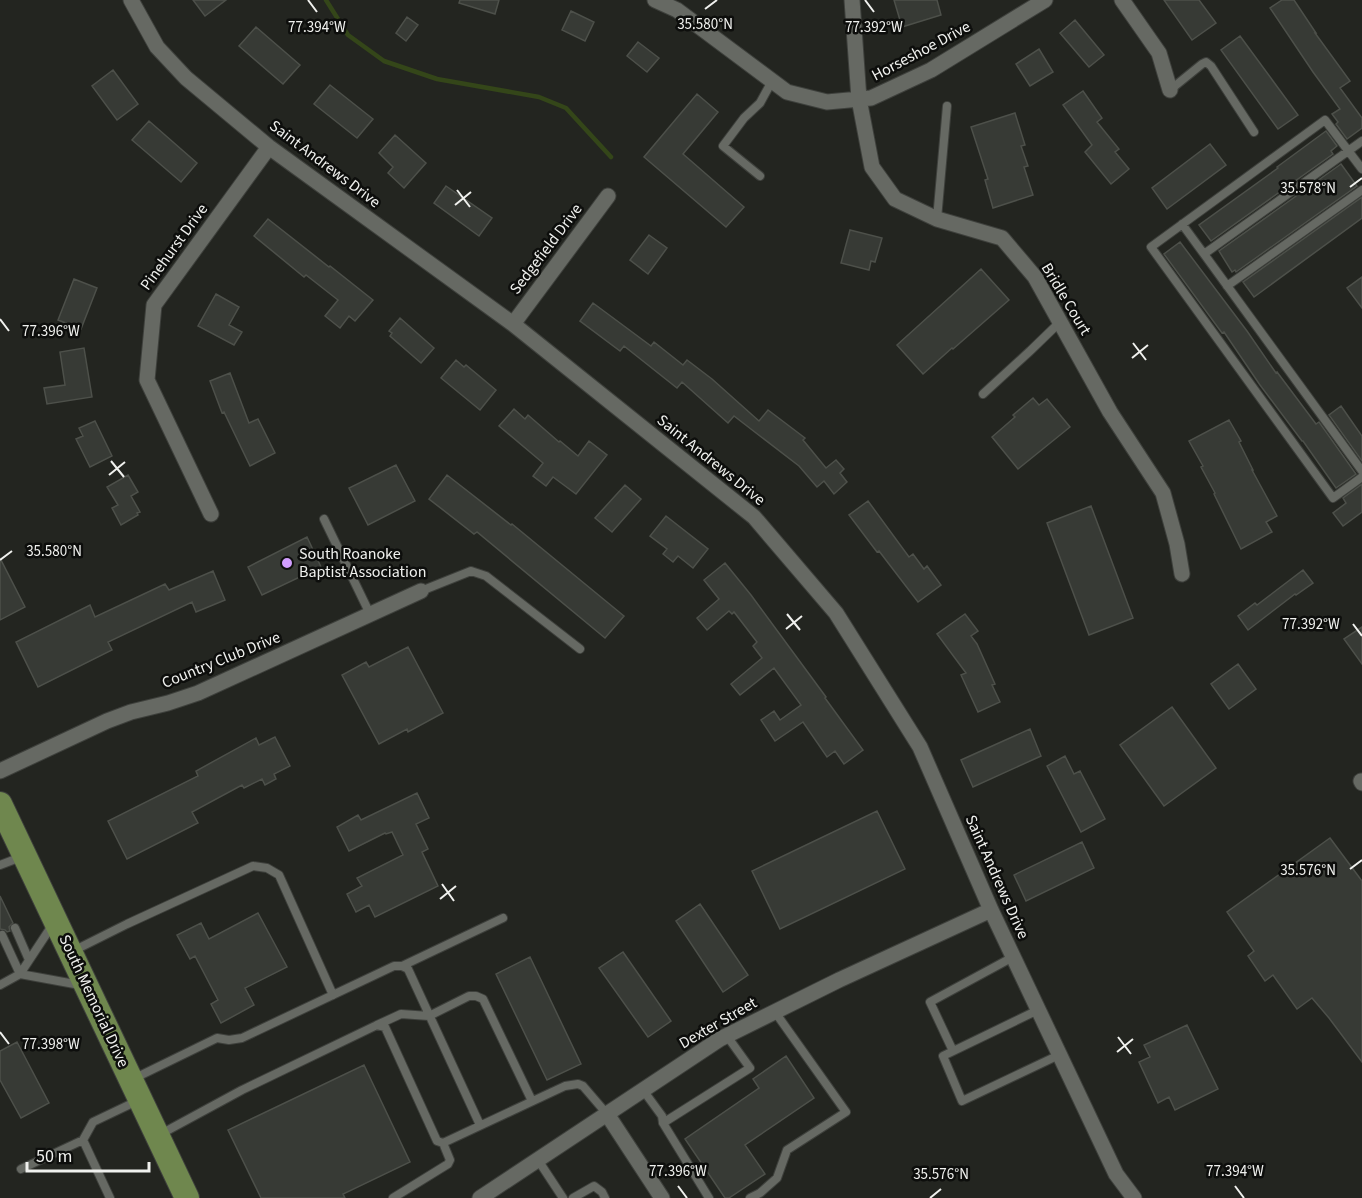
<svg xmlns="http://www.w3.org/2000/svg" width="1362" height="1198" viewBox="0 0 1362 1198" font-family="'Source Sans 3',sans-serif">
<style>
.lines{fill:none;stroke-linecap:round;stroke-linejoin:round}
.stream{stroke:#344619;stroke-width:4.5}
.building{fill:#373a35;stroke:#4d504a;stroke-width:1.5}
.lane-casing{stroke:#3e403c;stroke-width:10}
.street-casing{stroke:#3e403c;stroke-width:17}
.primary-casing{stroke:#3e403c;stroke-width:26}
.lane{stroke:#666963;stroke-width:8}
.street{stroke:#666963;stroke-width:15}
.primary{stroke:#6f874e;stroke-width:24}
.ticks{fill:none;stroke:#f0f1ee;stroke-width:2}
.poi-dot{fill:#d19dfe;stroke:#0d0e0c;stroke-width:2}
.labels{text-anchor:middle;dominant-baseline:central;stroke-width:5;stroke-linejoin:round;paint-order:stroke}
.street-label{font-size:16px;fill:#f0f1ee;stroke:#0d0e0c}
.poi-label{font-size:16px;fill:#f0f1ee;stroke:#0d0e0c;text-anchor:start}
.ticks-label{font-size:15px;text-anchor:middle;fill:#f0f1ee;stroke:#0d0e0c;stroke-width:5;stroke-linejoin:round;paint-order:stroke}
</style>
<rect width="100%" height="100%" fill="#232520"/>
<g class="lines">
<path class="stream" d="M326,0L348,35L384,61L437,79L539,97L566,108L611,157"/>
</g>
<path class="building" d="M193,0H226L205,16Z
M460,0H499L495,14L459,3Z
M894,0H937L941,15L902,27Z
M1164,0H1199L1216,23L1192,40Z
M1282,0H1294L1316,33H1315L1350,81L1340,88L1362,118V128L1347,139L1336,124L1338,122L1332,114L1340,109L1313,72L1270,8Z
M571,11L594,22L585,41L562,30Z
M407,17L418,25L406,41L396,33Z
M1075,20L1104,55L1089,67L1060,33Z
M256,27L300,65L283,84L239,46Z
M1240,36L1298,115L1278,129L1221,50Z
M638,42L659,58L647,72L627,56Z
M1039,49L1053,72L1030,86L1016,64Z
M113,70L138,104L117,120L92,86Z
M330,85L373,119L357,138L314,104Z
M1083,91L1102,118L1097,122L1119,149L1115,152L1129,169L1111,184L1085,152L1092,145L1063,105Z
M697,94L718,112L683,154L744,207L726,227L644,157Z
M1015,113L1025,145L1021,146L1028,166L1024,167L1033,195L993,208L985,180L988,179L971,127Z
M149,121L197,163L181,182L132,140Z
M1326,131L1337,146L1331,151L1333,154L1211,241L1199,225L1278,168L1277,167Z
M395,135L426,163L404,188L388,173L393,167L379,153Z
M1210,144L1226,165L1167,209L1152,188Z
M1341,164L1357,186L1236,272L1235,270L1232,272L1219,251Z
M446,186L492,218L479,236L434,203Z
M1362,197V218L1254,297L1243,282Z
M268,219L329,267L330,266L373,300L355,321L349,316L340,328L325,316L338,300L306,275L304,277L254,236Z
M850,230L882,238L875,262L871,261L869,270L841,263Z
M649,235L667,248L648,274L630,260Z
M1180,242L1247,331L1276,373L1277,372L1316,424L1319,422L1356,474L1336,488L1303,441H1302L1260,385L1224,332L1222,333L1164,254Z
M981,269L1009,300L953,349L952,348L923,374L897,345Z
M1362,277V308L1347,288Z
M74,279L97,288L81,329L58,320Z
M216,294L239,307L229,325L242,332L234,345L198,326Z
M593,303L651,346L654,342L683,365L687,360L712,379L759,421L768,410L805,438L803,440L826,468L836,460L844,469L840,473L847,482L834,494L824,481L817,487L799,466L734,416L728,423L682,382L677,388L624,346L620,351L580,321Z
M400,318L434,348L421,363L390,336L392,333L389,331Z
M84,348L92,397L47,404L44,388L65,385L60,352Z
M456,360L464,367L466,365L496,390L480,410L441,378Z
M230,373L249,423L258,419L275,453L250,466L224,412L222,413L210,381Z
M1033,398L1039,405L1047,399L1070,427L1018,469L992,437L1015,417L1013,415Z
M1341,406L1362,436V461L1329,415Z
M514,409L525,419L528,415L559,442L560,441L578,456L589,441L607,455L576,494L553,477L546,486L533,476L543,463L499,426Z
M1229,420L1241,441L1239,442L1253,470H1252L1277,516L1266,522L1272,532L1241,549L1214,494L1215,493L1201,467L1203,466L1189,441Z
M95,421L112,456L90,467L76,439L83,436L79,428Z
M396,465L415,501L368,525L349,488Z
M128,475L138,492L131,496L140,512L137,513L138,515L121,525L112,508L118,505L107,487Z
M447,475L511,525L512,524L624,616L605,638L477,532L474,534L429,499Z
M1362,484V512L1343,526L1333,513L1346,503L1343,498Z
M625,485L641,499L612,532L595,518Z
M868,501L909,557L913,554L924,569L927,566L941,585L918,602L879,551L877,552L849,515Z
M1091,506L1133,618L1089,635L1047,523Z
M666,516L708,549L693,568L678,556L673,562L663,554L667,549L650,536Z
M307,537L321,567L262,595L248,567Z
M0,558L25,607L0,620Z
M725,563L751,595L826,697L825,698L863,750L844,764L835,751L827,757L803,722L775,741L761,720L774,711L780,720L801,705L774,668L740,695L731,684L762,658L753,646L757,642L734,612L732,614L729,611L707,630L697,618L719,599L704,580Z
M1303,570L1313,583L1296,595L1295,594L1248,630L1238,616L1255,603L1257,605Z
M213,571L225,600L196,612L192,602L108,642L112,650L38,687L16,642L90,605L95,617L165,584L169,590Z
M965,614L978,631L971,636L977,644L995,684L992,685L1000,702L978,712L961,675L966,673L937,634Z
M1362,627V664L1344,639Z
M408,647L443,713L408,732L407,729L379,744L342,675L366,662L369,667Z
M1238,664L1256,689L1229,709L1211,684Z
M1172,707L1216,768L1164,806L1120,745Z
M1030,729L1041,756L973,787L961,760Z
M275,737L290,766L274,774L276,779L265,785L262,779L244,788L242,785L192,812L198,823L127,859L108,821L198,776L196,771L256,738L259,745Z
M1065,756L1074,774L1080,771L1105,819L1081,832L1047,766Z
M417,793L429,818L416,824L428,849L422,852L438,886L375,917L369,905L356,912L347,894L362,886L357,878L403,855L392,832L386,834L385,833L349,851L337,827L358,815L361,820Z
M877,811L905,869L780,929L752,871Z
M1330,838L1362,881V1062L1329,1018L1312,998L1297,1009L1273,975L1265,981L1248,956L1254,951L1227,912Z
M1082,842L1094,868L1026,901L1014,875Z
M0,896L13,923L9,927L10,931L7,932L5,930L0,929Z
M700,904L748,975L723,992L676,921Z
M258,913L287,967L245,988L254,1005L221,1023L211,1004L218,1000L195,956L190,959L177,935L201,923L209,939Z
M623,952L671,1021L648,1037L599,968Z
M530,957L581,1064L547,1080L496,974Z
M1187,1025L1218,1089L1175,1110L1169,1097L1158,1103L1139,1062L1150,1057L1144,1045Z
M17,1042L49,1103L21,1118L0,1080V1051Z
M786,1056L814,1098L745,1145L765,1174L729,1198H725L685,1139L759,1088L753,1079Z
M364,1065L410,1162L343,1194L345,1198H261L228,1130Z"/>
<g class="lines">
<defs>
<path id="lane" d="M1170,90L1202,64L1206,62L1211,66L1254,132
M1362,141L1204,254L1362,471
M1362,169L1325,120L1151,247L1333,498L1362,477
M760,176L723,146L744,118L760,103L772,81
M937,219L947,106
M1182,224L1204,254
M1227,286L1362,190
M983,394L1030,351L1060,322
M324,519L370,614
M421,591L471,571L486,576L580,649
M0,865L21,857
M15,928L29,960
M2,935L20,974L80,985
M73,951L127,924L253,866L267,868L279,875L333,995
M402,966L503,918
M0,985L20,974L53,924
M1038,1010L943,1056L962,1101L1059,1055
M377,1025L401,1014L429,1016L469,996H476L483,999L532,1101
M953,1051L930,1002L1013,957
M133,1079L217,1038L229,1040L242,1038L394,966H402L408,969L480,1125
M643,1090L662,1116L663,1123L709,1198
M663,1123L750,1068L727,1036
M159,1135L242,1090L377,1025L385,1027L437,1141L443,1143L565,1086L578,1084L583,1086L607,1114
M538,1160L563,1198
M21,1169L83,1140
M110,1198L83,1140L93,1122L137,1101
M393,1198L448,1164L450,1160L443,1143
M573,1198L594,1186L602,1192L605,1198
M750,1198L760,1193L777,1178L787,1150L846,1112L775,1012"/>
<path id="street" d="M131,0L157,47L186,78L269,147L513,324L754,517L836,613L920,747L991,910L1116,1174L1134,1198
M655,0L677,10L787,92L827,102L871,98L931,70L1045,0
M852,0L859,99L872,167L895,199L937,219L1002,238L1035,277L1110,412L1163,493L1177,544L1182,574
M1122,0L1159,53L1170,90
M513,324L608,196
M211,514L147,380L154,305L269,147
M0,771L107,721L131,712L168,703L198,693L421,591
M1361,781L1362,783
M607,1114L662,1198
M480,1198L720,1039L839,980L991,910"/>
<path id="primary" d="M0,804L187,1198"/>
</defs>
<use href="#lane" class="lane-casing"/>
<use href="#street" class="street-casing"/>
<use href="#primary" class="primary-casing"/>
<use href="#lane" class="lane"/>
<use href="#street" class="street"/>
<use href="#primary" class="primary"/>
</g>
<path class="ticks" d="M308,0L317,12M865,0L874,12M705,9L717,0M1350,187L1362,178M457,190L470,207M455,205L471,192M0,319L9,331M1133,343L1146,360M1132,358L1148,345M111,461L124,477M109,475L125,462M0,560L12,551M787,614L800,630M1353,624L1362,636M786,629L802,616M1350,869L1362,860M442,884L454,901M440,899L456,886M0,1032L9,1044M1118,1037L1131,1054M1117,1052L1133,1039M678,1186L687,1198M1235,1186L1244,1198M930,1198L941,1189"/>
<circle class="poi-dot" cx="287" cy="563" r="6"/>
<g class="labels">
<g class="street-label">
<text transform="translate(921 51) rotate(-28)">Horseshoe Drive</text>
<text transform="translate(325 164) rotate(37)">Saint Andrews Drive</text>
<text transform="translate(174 247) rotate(-54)">Pinehurst Drive</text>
<text transform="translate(546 249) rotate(-53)">Sedgefield Drive</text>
<text transform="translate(1066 299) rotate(59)">Bridle Court</text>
<text transform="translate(711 460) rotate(39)">Saint Andrews Drive</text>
<text transform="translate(221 660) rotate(-22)">Country Club Drive</text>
<text transform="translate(997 877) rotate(66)">Saint Andrews Drive</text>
<text transform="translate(94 1001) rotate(65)">South Memorial Drive</text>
<text transform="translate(718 1023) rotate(-30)">Dexter Street</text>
</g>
<g class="poi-label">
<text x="299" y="554">South Roanoke<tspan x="299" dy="18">Baptist Association</tspan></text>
</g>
</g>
<g class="ticks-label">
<text x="705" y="29">35.580°N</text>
<text x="317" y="32">77.394°W</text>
<text x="874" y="32">77.392°W</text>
<text x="1308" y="193">35.578°N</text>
<text x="51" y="336">77.396°W</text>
<text x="54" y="556">35.580°N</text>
<text x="1311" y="629">77.392°W</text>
<text x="1308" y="875">35.576°N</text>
<text x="51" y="1049">77.398°W</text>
<text x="678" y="1176">77.396°W</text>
<text x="1235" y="1176">77.394°W</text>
<text x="941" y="1179">35.576°N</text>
</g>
<path d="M27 1162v9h122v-9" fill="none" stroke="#f0f1ee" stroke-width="3"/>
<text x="36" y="1162" font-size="18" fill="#f0f1ee" stroke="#0d0e0c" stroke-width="4.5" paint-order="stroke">50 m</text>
</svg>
